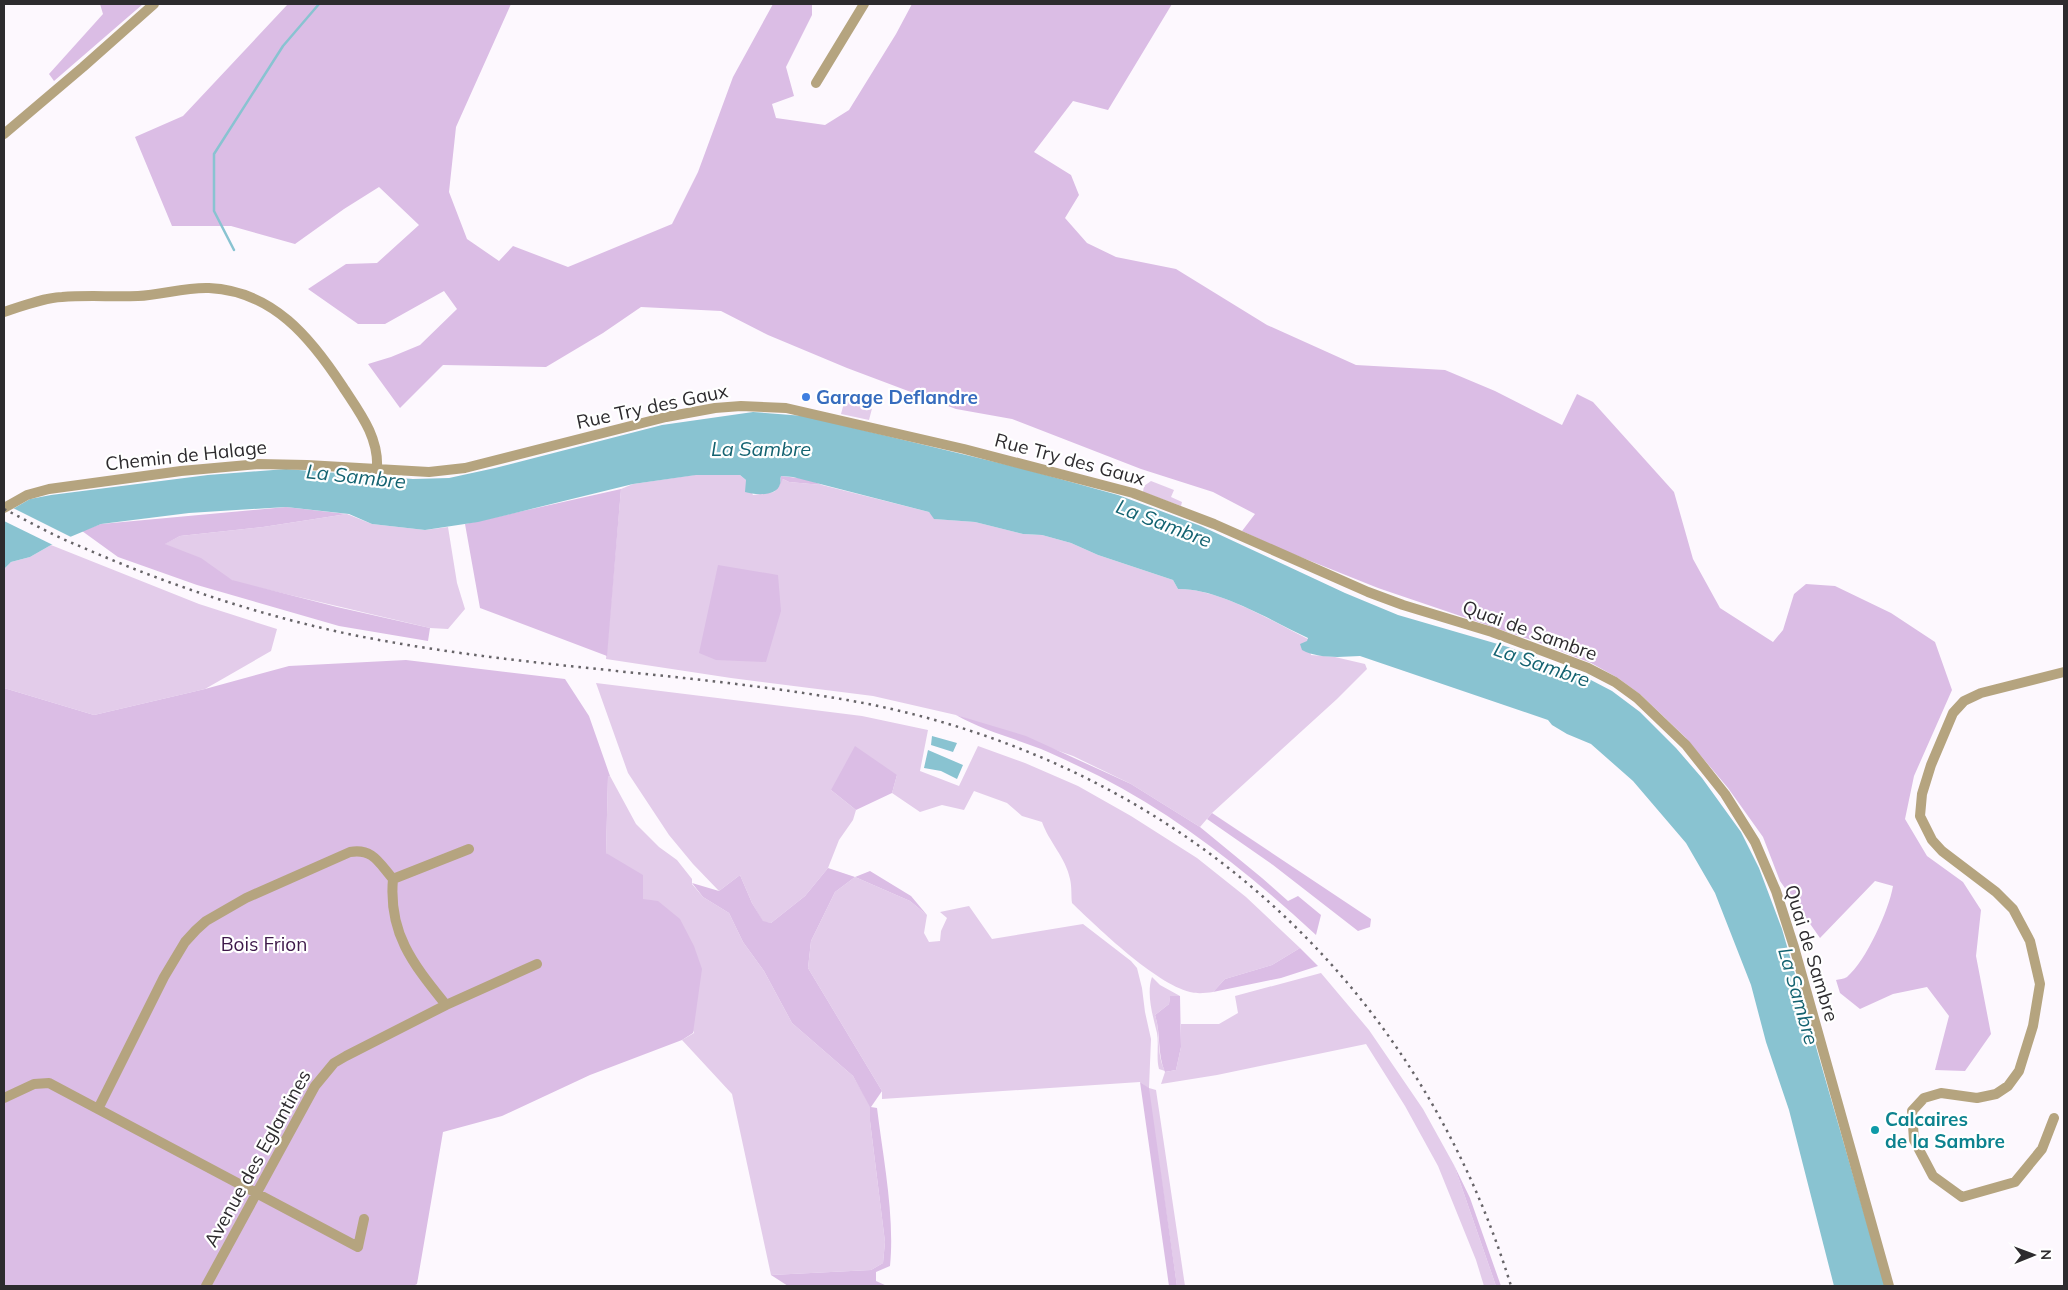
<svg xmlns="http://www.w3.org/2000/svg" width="2068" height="1290" viewBox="0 0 2068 1290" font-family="Mulish,sans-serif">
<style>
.green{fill:#e3ccea}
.forest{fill:#dbbde5}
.water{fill:#89c3d1}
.pier{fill:#fdf8fe}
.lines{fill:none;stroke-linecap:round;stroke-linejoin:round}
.stream{stroke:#89c3d1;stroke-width:2.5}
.minor{stroke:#b5a47f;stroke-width:10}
.rail{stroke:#676468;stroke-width:2.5;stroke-dasharray:2.5 5;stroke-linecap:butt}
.shop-dot{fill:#3f7fe0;stroke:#fff;stroke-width:2}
.culture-dot{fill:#0f9aa8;stroke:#fff;stroke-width:2}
.labels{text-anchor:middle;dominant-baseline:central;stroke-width:4.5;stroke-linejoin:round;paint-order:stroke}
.shop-label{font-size:19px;font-weight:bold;fill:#366cbe;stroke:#fff;text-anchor:start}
.street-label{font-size:19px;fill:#2d2b2e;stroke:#fff}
.park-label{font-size:19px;fill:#3e194a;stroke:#fff}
.culture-label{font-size:19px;font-weight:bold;fill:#0d838f;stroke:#fff;text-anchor:start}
.water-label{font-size:20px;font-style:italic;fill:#146371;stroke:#fff}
</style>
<rect width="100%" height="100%" fill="#fdf8fe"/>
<path class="green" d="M847,392L875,397L869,420L841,414Z
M694,475H740L746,480L753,495L774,492L783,479L789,482L822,485L929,512L935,519L975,522L1023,534L1042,535L1071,543L1098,555L1173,580L1178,589C1218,588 1272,621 1308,639L1311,655L1335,657L1365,664L1367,669L1337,699L1212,813L1200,827L1131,784L1073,756L956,715L873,696L731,678L606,659L621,489L633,484Z
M1151,481L1174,490L1171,497L1182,502L1181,506L1143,492L1144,486Z
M347,514L372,524L425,530L448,527L457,583L465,609L448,629L430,628L235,582L164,544L180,536L263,527Z
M51,545L199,604L277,629L271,651L205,689L94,715L4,688V569L11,562L30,557Z
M596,683L862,716L928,730L920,771L959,786L978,746L1025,763L1078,786L1131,816L1197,858L1246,897L1300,948L1272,965L1225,979L1213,992C1205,993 1198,994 1190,992C1155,983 1099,929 1072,903C1071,896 1072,887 1070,879C1066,858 1049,842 1042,822L1022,816L1007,803L974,791L964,810L942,805L920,812L892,793L897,775L831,790L856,810L853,820L839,840L828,868L805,896L771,923L763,922L752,903L740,875L719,891L693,864L669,835L628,773Z
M610,776L636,824L659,847L677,860L692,879V884L703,897L729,913L743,942L764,971L792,1023L853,1076L871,1107L870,1121L883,1226L885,1242L883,1263L871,1270L771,1275L732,1094L682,1040L694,1033L643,899L606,853L608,777Z
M855,877L910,901L927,915L924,933L929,942L940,941L941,931L947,918L940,912L969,906L992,939L1083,924L1131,961L1137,968L1142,988L1145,1012L1151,1039L1149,1088L1156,1090L1185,1286H1177L1148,1088L1140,1082L882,1099V1091L808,968L811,941L835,892Z
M1321,973L1369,1030L1423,1109L1454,1165L1496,1286H1484L1476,1260L1438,1166L1405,1106L1366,1044L1217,1075L1161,1084L1165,1072L1176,1070L1181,1047V1024H1219L1238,1013L1235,996Z
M1152,977L1160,985L1180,996L1170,997L1169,1004L1155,1015C1161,1033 1156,1054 1165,1071L1159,1069C1156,1058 1159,1045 1157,1033C1153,1016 1146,994 1152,977Z"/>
<path class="forest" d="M100,4H143L54,81L49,74L103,14Z
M288,4H511L456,127L449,192L467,239L499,261L513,246L568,267L672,224L698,172L733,77L773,4H812V15L786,67L794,96L772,104L776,118L825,125L849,110L896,34L912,4H1172L1108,110L1073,101L1034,152L1071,175L1079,195L1065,218L1087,243L1116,257L1176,269L1267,325L1356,365L1445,370L1495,391L1562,425L1577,394L1593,402L1674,492L1693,559L1720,608L1773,642L1783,630L1794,594L1806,584L1835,586L1891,613L1935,642L1952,690L1914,776L1905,819L1927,856L1963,882L1981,910L1976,956L1991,1034L1965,1071L1935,1070L1949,1016L1927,987L1893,994L1860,1009L1840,993L1836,980C1839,979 1844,979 1847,977C1866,961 1889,910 1893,886L1875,881L1820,938L1780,881L1763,837L1728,788L1685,737L1641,695L1618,678L1591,663L1540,643L1378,588L1283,550L1242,531L1255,514L1213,492L1141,469L1012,419L956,409L847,368L768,335L721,311L641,307L603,333L546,367L443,365L400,408L368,364L391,357L420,345L457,309L444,291L385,324H358L308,289L346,264L377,263L419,225L379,187L344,209L295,244L231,226H172L135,137L183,116Z
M781,476L807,479L822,485L789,482L783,479L780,485Z
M621,489L607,656L480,608L465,524Z
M286,507L347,514L263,527L180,536L165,544L201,558L232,580L337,607L430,628L428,641L339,626L197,585L118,557L82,531L101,524Z
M718,565L778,575L781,611L766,662L716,660L699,653Z
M406,660L565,679L589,716L610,776L608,777L606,853L643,875V899L658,901L680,919L694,946L702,969L693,1033L682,1040L590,1075L502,1116L443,1132L417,1284L413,1286H4V688L94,715L205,689L289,666Z
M956,715L1026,736L1131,784L1200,827L1262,878L1288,901L1298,896L1321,915L1316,935C1250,874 1179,817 1099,776C1080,767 1060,757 1041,749C1013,738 982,730 956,715Z
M855,746L897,775L892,793L856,810L831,790Z
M1212,813L1371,919L1370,927L1358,931L1273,865L1207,819Z
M828,868L855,877L870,871L911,896L927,915L910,901L855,877L835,892L811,941L808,968L882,1091L871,1107L877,1108C883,1157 895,1217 890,1266L876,1272V1281L887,1286H788L771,1275L871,1270L883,1263L885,1242L883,1226L870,1121V1107L853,1076L792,1023L764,971L743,942L729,913L703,897L692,883L719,891L740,875L752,903L763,921L771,923L805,896Z
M1300,948L1318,966L1281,978L1213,992L1225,979L1272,965Z
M1170,996H1180L1181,1047L1176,1070L1165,1072C1157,1054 1161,1033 1155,1015L1169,1004Z
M1140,1082L1149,1088L1177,1286H1169Z
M1454,1165L1470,1198L1501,1286H1496Z"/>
<path class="water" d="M753,412L804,416L1024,469L1118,495L1201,526L1345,593L1398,615L1508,647L1559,666L1589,679L1612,691L1640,712L1676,748L1702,778L1741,832L1759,868L1782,929L1885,1286H1834L1789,1110L1766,1042L1751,985L1715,893L1686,843L1633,781L1591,744L1567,734L1552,725L1548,720L1360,656C1341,657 1319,659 1302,650L1300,644L1307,641L1308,638C1272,621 1218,588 1178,589L1173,580L1098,555L1071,543L1042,535L1023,534L975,522L934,519L929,512L793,477L781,476C780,479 781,482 780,484C777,497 754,495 745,492L746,480L740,475H696L633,484L478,522L425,530L372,524L349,514L286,507L189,513L101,524L51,545L30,557L11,562L4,569V514L30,499L51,495L208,475L286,469L413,479L449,478L495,468L662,425Z
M932,736L957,743L953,752L931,745Z
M928,750L963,765L957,779L941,771L924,768Z"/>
<path class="pier" d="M11,507L73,538L55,546L4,521V511Z"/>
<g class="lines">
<path class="stream" d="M234,250L214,211V154L283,46L319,4"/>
<path class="minor" d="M816,83L864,4
M4,134L83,67L154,4
M4,312C22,306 43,298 62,297C87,295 113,297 138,296C162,295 185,287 209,288C273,291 311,338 343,387C360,413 379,437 377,469
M4,508L27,495L49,489L181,471L258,464L307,465L429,472L465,468L666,417L715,408L741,406L786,408L964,449L1133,493L1214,524L1368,592L1403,605L1492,632L1588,668L1615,682L1637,698L1686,745L1725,794L1755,842L1776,891L1794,947L1889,1286
M393,879C388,934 414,965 446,1005
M393,879L469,849
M4,1098L34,1084L49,1083L358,1247L364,1219
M98,1109L164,977L185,942L196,930L206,921L246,898L350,852C373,848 379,863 393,879
M2054,1118L2042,1149L2015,1182L1962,1197L1933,1176L1914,1140L1912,1111L1924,1098L1941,1093L1977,1098L1996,1094L2008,1086L2019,1071L2033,1026L2040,984L2030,941L2013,909L1996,892L1942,851L1932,840L1920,816L1922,794L1931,765L1953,713L1964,701L1981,693L2064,672
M206,1286L315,1086L334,1063L346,1056L446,1005L537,964"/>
<path class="rail" d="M4,509C28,521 52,535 77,545C163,583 252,613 344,633C510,668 680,671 847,700C1169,757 1415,974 1511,1286"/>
</g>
<circle class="shop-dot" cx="806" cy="397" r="5"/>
<circle class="culture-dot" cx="1875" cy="1130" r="5"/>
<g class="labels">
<g class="shop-label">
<text x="816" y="397">Garage Deflandre</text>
</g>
<g class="street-label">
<text transform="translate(652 406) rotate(-12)">Rue Try des Gaux</text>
<text transform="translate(186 455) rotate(-6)">Chemin de Halage</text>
<text transform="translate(1070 459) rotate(15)">Rue Try des Gaux</text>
<text transform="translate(1530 630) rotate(20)">Quai de Sambre</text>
<text transform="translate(1812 953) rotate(73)">Quai de Sambre</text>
<text transform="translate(257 1158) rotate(-61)">Avenue des Eglantines</text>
</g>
<g class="park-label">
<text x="264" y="944">Bois Frion</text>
</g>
<g class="culture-label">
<text x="1885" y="1119">Calcaires<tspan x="1885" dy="22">de la Sambre</tspan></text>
</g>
<g class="water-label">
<text x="761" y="448">La Sambre</text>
<text transform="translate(356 476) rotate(6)">La Sambre</text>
<text transform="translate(1164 523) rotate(21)">La Sambre</text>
<text transform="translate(1542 664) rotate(19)">La Sambre</text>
<text transform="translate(1799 996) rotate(74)">La Sambre</text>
</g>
</g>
<rect width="2068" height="1290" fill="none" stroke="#2d2b2e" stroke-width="10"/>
<g transform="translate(2033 1255) rotate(89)" stroke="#ffffff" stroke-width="4" paint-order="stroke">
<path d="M0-4L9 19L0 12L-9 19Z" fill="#2d2b2e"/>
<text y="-8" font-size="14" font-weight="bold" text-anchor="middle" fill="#2d2b2e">N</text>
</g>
</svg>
